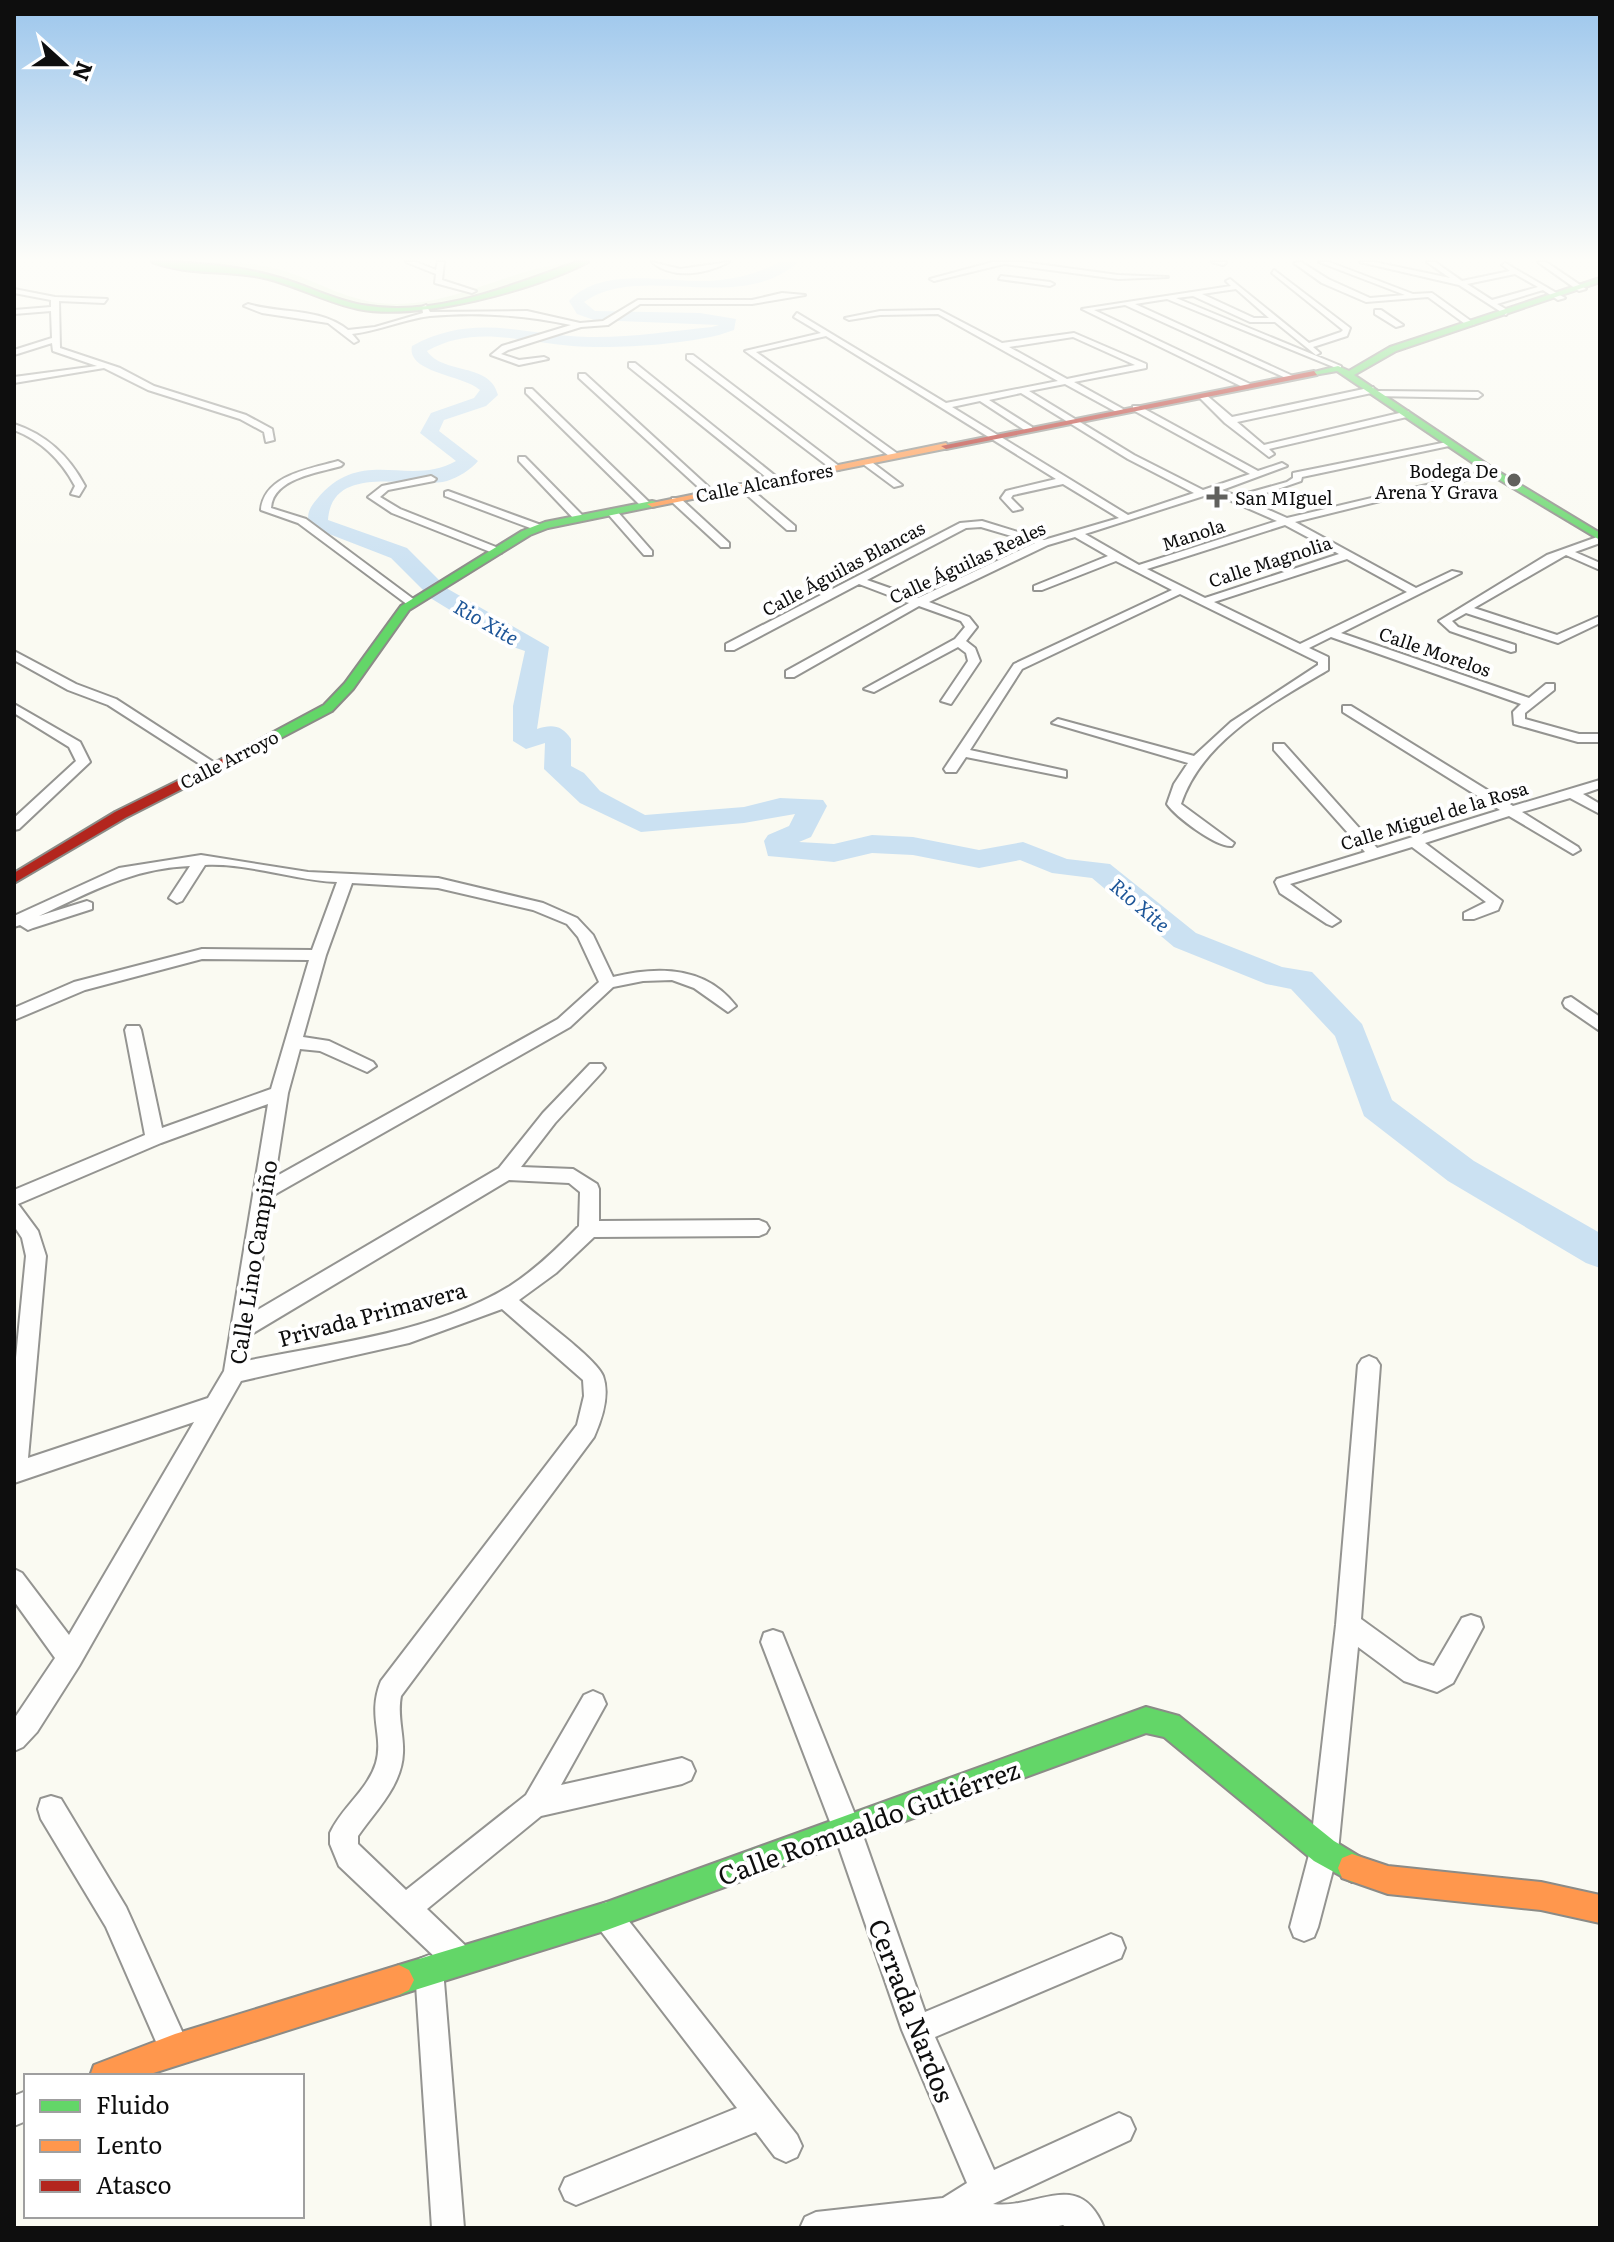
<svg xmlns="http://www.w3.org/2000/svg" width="1614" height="2242" viewBox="0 0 1614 2242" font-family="Literata,serif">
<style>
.green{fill:#e1f0d4}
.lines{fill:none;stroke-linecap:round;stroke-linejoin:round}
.river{fill:#cbe1f2;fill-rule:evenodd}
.street-casing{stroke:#949491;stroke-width:4}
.fast-casing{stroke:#8b8b87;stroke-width:4}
.slow-casing{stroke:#8b8b87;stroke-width:4}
.jam-casing{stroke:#8b8b87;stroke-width:4}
.street{fill:#fefefd;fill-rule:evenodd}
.fast{fill:#63d668;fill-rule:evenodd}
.slow{fill:#ff974d;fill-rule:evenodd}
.jam{fill:#b3261e;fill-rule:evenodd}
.poi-dot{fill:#61615e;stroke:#fff;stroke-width:3}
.labels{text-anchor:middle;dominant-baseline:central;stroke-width:8;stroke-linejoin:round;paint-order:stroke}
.far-poi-label{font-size:18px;fill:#0e0e0e;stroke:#fff;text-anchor:end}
.far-street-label{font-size:18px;fill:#0e0e0e;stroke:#fff}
.far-water-label{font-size:20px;font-style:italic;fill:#1e5698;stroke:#fff}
.street-label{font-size:22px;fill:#0e0e0e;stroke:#fff}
.near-street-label{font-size:26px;fill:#0e0e0e;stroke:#fff}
</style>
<rect width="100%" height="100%" fill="#fafaf2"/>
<path class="green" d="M155,262C195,262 239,259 278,269C320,281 347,303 394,304C461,305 520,262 585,262L441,305L349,306L293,283Z"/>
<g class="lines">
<path class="river" d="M780,262H798C738,316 640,261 584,302L595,311L700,313L736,319L734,330L719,335C677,345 615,349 572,346C521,342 474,324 427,351C443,375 490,362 498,395L486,406L444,420L439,431L478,461C472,469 457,478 447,481C413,490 332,461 328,520L407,548L448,589L549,647L537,729C552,724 562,725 571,739V766L584,773L600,791L645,815L744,807L780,798L823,800L827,806L811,837L799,842L834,844L872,835L913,837L979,850L1023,842L1067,859L1110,864L1196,933L1282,967L1312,972L1362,1024L1392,1100L1474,1161L1600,1233V1268L1586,1263L1448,1181L1364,1116L1335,1036L1291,989L1266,984L1174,947L1092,878L1052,873L1020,860L979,868L913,855L872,853L834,862L768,856L764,841L768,835L789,826L795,814L744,823L641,832L580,803L544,769L545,743L526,749L513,741V706L525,651L507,645L432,599L391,558L311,527C305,517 309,508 317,499C362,445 408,488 456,461L420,433L431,413L474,398L480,390C464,375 406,373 412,346C474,312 523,335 588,337C629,338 671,331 712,327L719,325L594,320L577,314L569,301C601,266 665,282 708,281C733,280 757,274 780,262Z"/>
<defs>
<path id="street" d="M406,262H416L436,270L438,262H444L442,280L476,291L472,293L435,283L436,274Z
M652,262L680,269L729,262C706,274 673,280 652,262Z
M993,262H1022L1118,275L1168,277L1118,279L1004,264L934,281L930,279Z
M1212,262H1226V263L1223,265Z
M1301,262L1328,279L1370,298L1405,295L1319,262H1329L1413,294L1432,293L1475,324L1468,326L1428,297L1366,302L1322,283L1294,263Z
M1360,262H1374L1450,278L1427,262H1435L1462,281L1510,271L1502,265L1505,263L1565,298L1558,300L1543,290L1497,304L1509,311L1506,315L1459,285ZM1515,274L1538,287L1492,300L1467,284Z
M1538,262H1546L1586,289L1579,291Z
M1274,270L1350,328L1347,336L1313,347L1320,353L1316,355L1275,322H1250L1193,296L1176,298L1341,366V370L1167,299L1135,304L1295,377L1288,379L1125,305L1094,310L1250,384L1247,389L1082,309L1231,286L1226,281L1230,279L1309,343L1341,332L1343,330L1272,273ZM1236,289L1269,318H1254L1202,294Z
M1001,276L1050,282L1054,284L1050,286L999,279Z
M14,289L55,297L107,299L104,303L59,301L60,348L120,368L154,386L246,415L272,429L274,440L266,442L264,432L240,419L148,390L104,368L14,383V377L97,366L53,351L52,343L14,355V350L52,338L51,311L14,314V310L51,307V300L14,293Z
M782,293L805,295L752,304H640L608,325L581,327L508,350L501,354L519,360L544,357L548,359L519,365L491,355L502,346L571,325C525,315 477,312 430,316C404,319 379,331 352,334L358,341L354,343L328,323L262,313L244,306L248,304C281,314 320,307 348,330L375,327L423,313L422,307L426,305L430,312L527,311L580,323L603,321L638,300H752Z
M939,310L1002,343L1074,333L1146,364V368L1074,382L1123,409L1120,414L1065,384L1029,391L1134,455L1203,490L1250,474L1133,410V406H1139L1258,471L1282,463L1287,466L1222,490L1237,496L1287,482L1293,478V473L1452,441L1449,446L1302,477L1301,481L1246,500L1287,518L1494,469V473L1295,522L1416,588L1452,571L1461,573L1341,633L1529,698L1546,684H1554V690L1525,713V719L1579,734H1600V742H1578L1514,724L1513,712L1521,704L1331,637L1309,648L1328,657V670C1272,703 1202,740 1181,804L1234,843L1232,846C1217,848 1176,817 1167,804L1174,784L1188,763L1052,723L1058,719L1194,756L1231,722L1318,665V662L1180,594L1022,669L970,750L1066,771V777L966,757L956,772H946L944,769L1014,664L1172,590L1116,561L1042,590H1034V586L1108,556L1075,537L1048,545L929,602L969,617L977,627L966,641L975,648L980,661L951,704L941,701L968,661L966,653L958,647L874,692L864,689L955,639L965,627L961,621L919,606L794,677H786V671L909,603L859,584L734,650H726V644L960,523L982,521L1044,540L1119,518L1063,484L1013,495L1011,498L1022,509L1013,511L1001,498L1006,491L1056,479L826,336L756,352L898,454V458H892L745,351L821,333L794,317L797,313L946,403L1058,381L938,314L880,315L849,320L845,318L880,311ZM1073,337L1135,365L1067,379L1009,347ZM1021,393L1128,459L1194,493L1128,515L952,407L980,401L1026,431H1032V427L989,400ZM1213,493L1277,521L1139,565L1085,534ZM1285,525L1339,554L1205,598L1147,569ZM981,527L1035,543L918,598L867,580L966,528ZM1347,559L1407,592L1300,644L1214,602Z
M1375,310H1381L1403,325L1396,327L1375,314Z
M687,355H693L839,466V470H833L687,359Z
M629,363H635L778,478V482H772L629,367Z
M579,374H585L713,491V495H707L579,378Z
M1373,387L1376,392L1237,422L1264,445L1408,411L1411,416L1269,449L1274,454L1269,457L1225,423L1198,396L1205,394L1232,417Z
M526,389H532L650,503V507H642L526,393Z
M1378,391L1478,392L1482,395L1478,398L1375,396Z
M14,424C47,435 69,456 85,486L79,496L71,494L75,486C61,460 42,441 14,430Z
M519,457H525L583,516V520H575L519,461Z
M863,460H869L902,485L894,487L863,464Z
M338,461L343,464L341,466C318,473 273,478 271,508L306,519L416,601V605H408L298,523L261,510C264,475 310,469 338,461Z
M431,476L436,479L434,481L388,490L380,497L400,509L501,549V553H493L392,513L368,497L382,486Z
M739,484H745L795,526V530H787L739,488Z
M448,491L541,525L542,527L533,529L445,496V492Z
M672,498H680L729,543V547H721L672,502Z
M608,510H616L652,551V555H644L608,514Z
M1600,536V543L1575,552L1600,563V570L1566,555L1474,608L1557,635L1600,616V623L1558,643L1466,613L1452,621L1458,627L1515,645V651L1511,652L1450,631L1439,621L1547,555Z
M14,651L76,684L116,699L221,767L214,771L209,770L108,705L68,690L14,660Z
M14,704L80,742L90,762L19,829L14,830V818L76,761L69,747L14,713Z
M1343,706H1351L1513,806L1600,780V788L1583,794L1600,804V814L1570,798L1522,812L1578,847L1580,850L1573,854L1509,816L1425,843L1502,901L1498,910L1474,919H1464V913L1486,902L1412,847L1290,884L1340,921L1332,926L1327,924L1280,893L1275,882L1277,879L1365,852L1274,750V744H1284L1377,848L1500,810L1343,712Z
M201,855L308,872L438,878L543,903L577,918L593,935L613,977C657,966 706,966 736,1006L728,1012L694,988L672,980L643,981L613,987L570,1027L272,1196L254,1312L499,1168L543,1113L590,1064H602L605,1068L602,1072L555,1123L521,1167L573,1169L597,1184L599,1189V1221L759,1220L766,1223L769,1228L766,1233L759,1236L594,1237L556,1273L519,1300C536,1315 597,1359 603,1376C610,1395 602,1419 594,1437L401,1696C397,1716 404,1734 403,1753C402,1786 375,1811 358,1836V1844L406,1890L526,1795L584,1695L593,1691L602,1695L606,1704L561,1785L682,1758L691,1762L695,1771L691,1780L682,1784L541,1816L427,1909L471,1951L475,1961L471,1971L461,1975L451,1971L440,1961L443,1969L464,2228H432L415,1969L419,1959L429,1955L436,1958L339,1866L330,1844V1833C341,1808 368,1790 376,1763C384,1735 367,1716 381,1681L577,1425L584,1396L583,1380L502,1309L409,1343L241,1381L79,1666L37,1732L23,1747L14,1751V1719L55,1658L14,1601V1569L22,1573L69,1635L194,1422L14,1483V1378L26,1256L22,1238L14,1226V1190L145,1135L125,1030L127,1026H139L141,1030L162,1128L271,1089L309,960L202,959L85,990L14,1020V1008L74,982L202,949L312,950L337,882C293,880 249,863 205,865L182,901L177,903L169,898L190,866C132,868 89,893 39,916L87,901L92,903V909L33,928L28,930L20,925L14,927V916L119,868ZM352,883L438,888L533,910L567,924L578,937L599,982L558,1019L275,1177L288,1093L300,1049L320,1051L367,1072L376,1066L373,1062L329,1041L303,1037L326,955ZM268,1104L224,1371L208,1398L28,1458L46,1256L38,1231L18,1204L161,1143ZM509,1180L569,1183L580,1192L579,1226C558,1248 536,1269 510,1286C433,1333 333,1343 246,1361L250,1335Z
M1571,997L1600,1017V1031L1565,1007L1563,1003L1565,999Z
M1369,1356L1376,1359L1380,1365L1361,1619L1419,1661L1434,1666L1462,1618L1471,1615L1480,1618L1483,1627L1453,1683L1437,1692L1404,1681L1358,1647L1338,1851L1318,1927L1314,1937L1304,1941L1294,1937L1290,1927L1310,1851L1336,1625L1358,1365L1362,1359Z
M773,1630L782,1633L860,1827L925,2012L1111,1934L1121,1938L1125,1948L1121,1958L935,2037L994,2170L1119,2113L1130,2118L1135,2129L1130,2140L993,2204C1037,2210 1079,2167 1104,2228H1067L1063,2225L1050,2228H800L805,2217L816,2212L943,2198L967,2183L902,2030L832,1827L761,1642L764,1633Z
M51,1796L61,1799L126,1907L190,2049L186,2060L175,2064L164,2060L106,1927L41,1819L38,1809L41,1799Z
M607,1902L617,1906L797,2135L802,2146L797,2157L786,2162L775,2157L756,2132L576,2205L565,2200L560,2189L565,2178L737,2108L597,1926L593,1916L597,1906Z
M26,2091V2121L14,2126V2096Z"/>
<path id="fast" d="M152,262C193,262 240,266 280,278C308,286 334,300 362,305C435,318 510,286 577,262H588C535,290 418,321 358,309C324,302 294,284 260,277C225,270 184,275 152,262Z
M1600,278V282L1396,351L1354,375L1494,469L1600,533V540L1488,473L1337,371L1314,375L1310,373L1338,366L1349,371L1390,347Z
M652,501L656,502V506L548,528L530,535L409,610L353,689L332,711L239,760L234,761L227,757L324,705L345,683L401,606L522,531L545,522Z
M1146,1707L1179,1716L1334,1841L1362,1858L1366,1868L1362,1878L1352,1882L1314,1861L1164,1737L1146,1733L607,1930L399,1995L389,1990L384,1980L389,1970L399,1965L607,1902Z"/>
<path id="slow" d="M946,443L949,448L652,507L647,504Z
M1352,1854L1388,1866L1541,1882L1600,1895V1923L1541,1910L1388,1894L1342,1878L1338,1868L1342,1858Z
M399,1965L409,1970L414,1980L409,1990L399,1995L144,2076H90L94,2065L175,2034Z"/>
<path id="jam" d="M1314,371L1317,375L946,449L941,446Z
M234,753L241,757L239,760L125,818L14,883V873L115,812Z"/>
</defs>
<use href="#street" class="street-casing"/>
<use href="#fast" class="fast-casing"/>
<use href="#slow" class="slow-casing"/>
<use href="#jam" class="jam-casing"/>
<use href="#street" class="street"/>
<use href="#fast" class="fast"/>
<use href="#slow" class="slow"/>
<use href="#jam" class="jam"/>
</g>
<linearGradient id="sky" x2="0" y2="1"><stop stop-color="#9cc6ec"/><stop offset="0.45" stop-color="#fdfdf9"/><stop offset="1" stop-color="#fdfdf9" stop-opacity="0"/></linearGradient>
<rect width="1614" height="576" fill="url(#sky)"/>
<g class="poi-dot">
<circle cx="1514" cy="480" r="8"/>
<path d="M1213 485h8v8h8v8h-8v8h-8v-8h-8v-8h8z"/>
</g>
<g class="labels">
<g class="far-poi-label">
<text x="1498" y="470">Bodega De<tspan x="1498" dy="21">Arena Y Grava</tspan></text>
<text x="1235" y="497" text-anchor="start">San MIguel</text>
</g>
<g class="far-street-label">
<text transform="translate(764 482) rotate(-11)">Calle Alcanfores</text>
<text transform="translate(1193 534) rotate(-18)">Manola</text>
<text transform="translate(1270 561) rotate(-18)">Calle Magnolia</text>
<text transform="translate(967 562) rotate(-25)">Calle Águilas Reales</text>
<text transform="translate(843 568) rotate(-28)">Calle Águilas Blancas</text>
<text transform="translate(1435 651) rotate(19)">Calle Morelos</text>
<text transform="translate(229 759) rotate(-27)">Calle Arroyo</text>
<text transform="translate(1434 815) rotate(-17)">Calle Miguel de la Rosa</text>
</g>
<g class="far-water-label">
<text transform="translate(487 621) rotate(30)">Rio Xite</text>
<text transform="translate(1141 904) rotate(40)">Rio Xite</text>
</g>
<g class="street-label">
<text transform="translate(252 1262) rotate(-81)">Calle Lino Campiño</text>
<text transform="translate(372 1313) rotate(-15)">Privada Primavera</text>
</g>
<g class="near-street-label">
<text transform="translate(868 1821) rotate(-20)">Calle Romualdo Gutiérrez</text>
<text transform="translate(913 2010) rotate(69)">Cerrada Nardos</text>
</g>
</g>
<rect width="1614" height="2242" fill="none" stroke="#0e0e0e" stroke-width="32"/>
<rect x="24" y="2074" width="280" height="144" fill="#ffffff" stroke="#9f9f9f" stroke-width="2"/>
<rect x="40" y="2100" width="40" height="12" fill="#63d668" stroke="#9f9f9f" stroke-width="2"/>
<text x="96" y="2114" font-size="24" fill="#0e0e0e">Fluido</text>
<rect x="40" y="2140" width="40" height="12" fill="#ff974d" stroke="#9f9f9f" stroke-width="2"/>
<text x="96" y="2154" font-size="24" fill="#0e0e0e">Lento</text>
<rect x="40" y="2180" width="40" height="12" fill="#b3261e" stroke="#9f9f9f" stroke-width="2"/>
<text x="96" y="2194" font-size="24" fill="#0e0e0e">Atasco</text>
<g transform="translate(64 64) rotate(111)" stroke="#ffffff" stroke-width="6" paint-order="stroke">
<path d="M0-6L14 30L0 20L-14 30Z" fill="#0e0e0e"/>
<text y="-12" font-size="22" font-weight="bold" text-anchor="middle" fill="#0e0e0e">N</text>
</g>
</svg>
